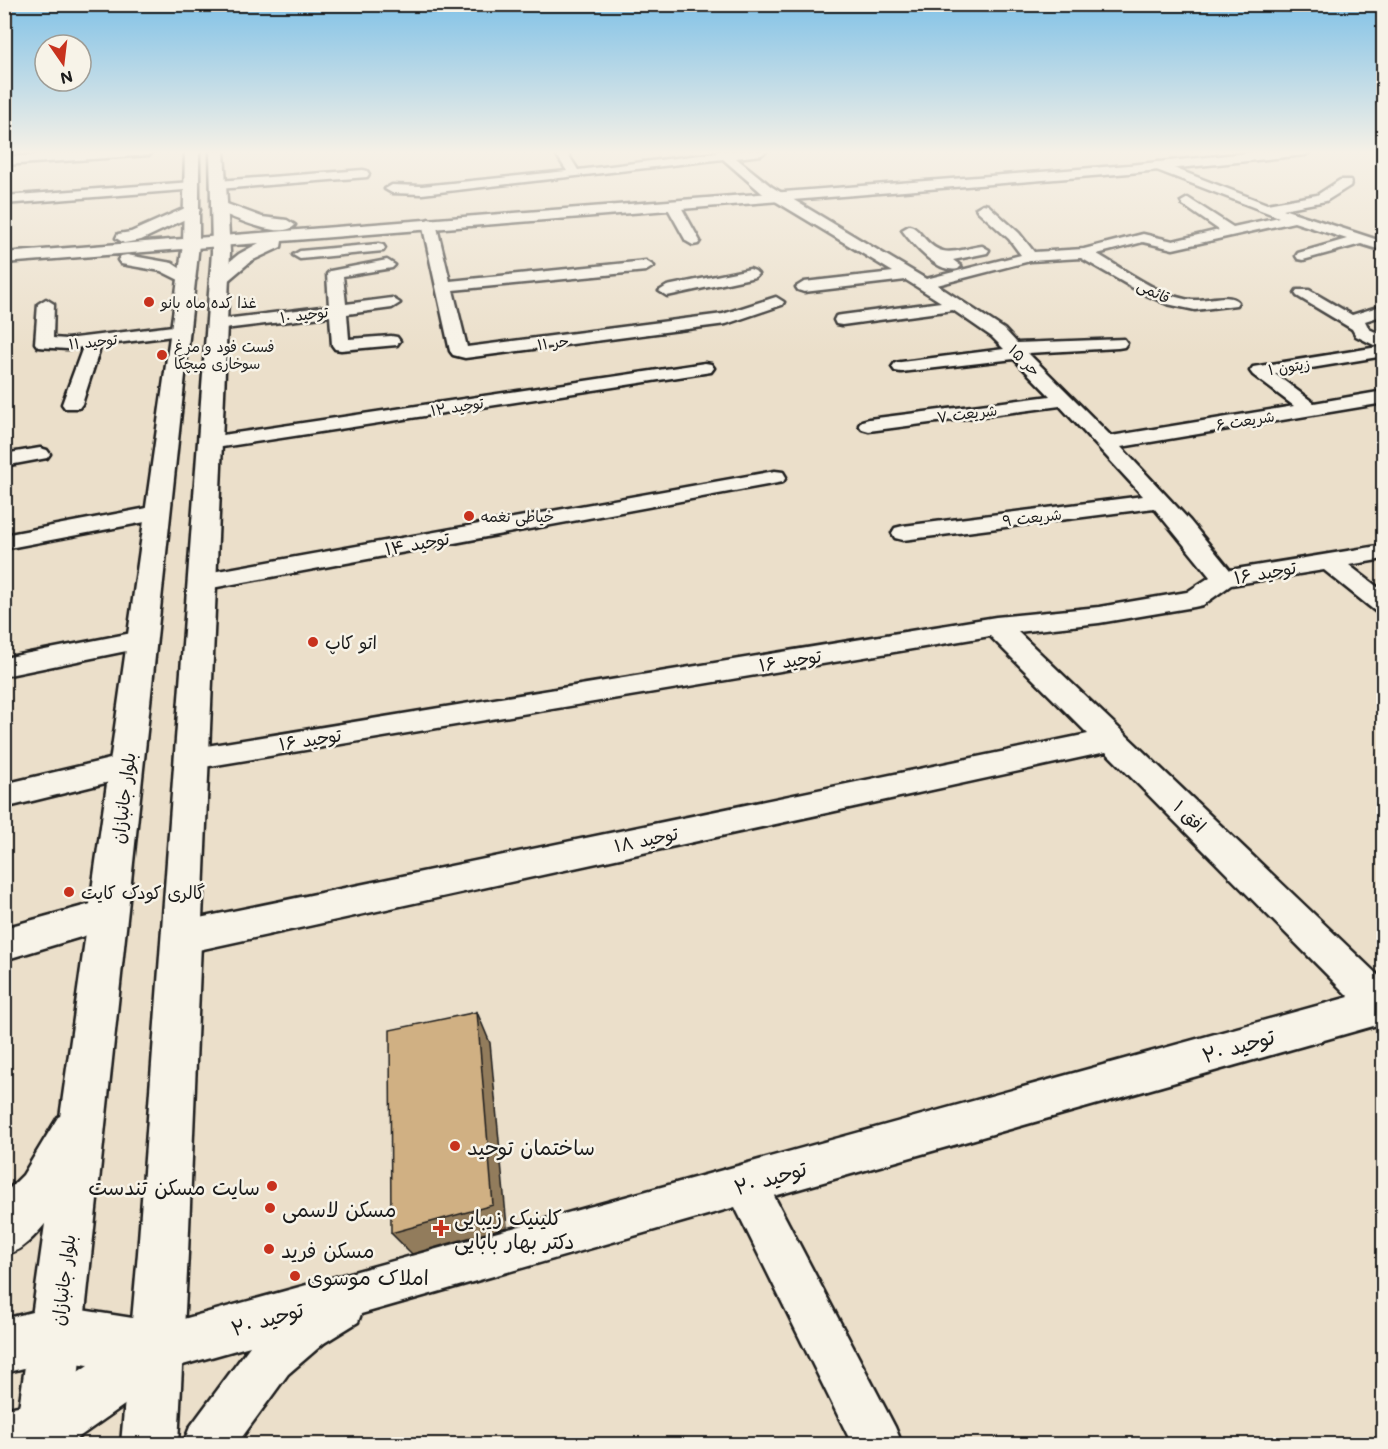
<svg xmlns="http://www.w3.org/2000/svg" width="1388" height="1449" viewBox="0 0 1388 1449" font-family="Mali,'Playpen Sans Arabic',sans-serif">
<style>
.lines{fill:none;stroke-linecap:round;stroke-linejoin:round}
.street-casing{stroke:#1c1c1c;stroke-width:5}
.secondary-casing{stroke:#1c1c1c;stroke-width:5}
.primary-casing{stroke:#1c1c1c;stroke-width:5}
.highway-casing{stroke:#1c1c1c;stroke-width:5}
.street{fill:#f7f3e8;fill-rule:evenodd}
.secondary{fill:#f7f3e8;fill-rule:evenodd}
.primary{fill:#f7f3e8;fill-rule:evenodd}
.highway{fill:#f7f3e8;fill-rule:evenodd}
.shaded-wall{fill:#927b5c;stroke:#1c1c1c;stroke-width:1.5}
.building{fill:#d0b083;stroke:#1c1c1c;stroke-width:1.5}
.poi-dot{fill:#c8321e;stroke:#f7f3e8;stroke-width:2}
.labels{text-anchor:middle;dominant-baseline:central;stroke-width:5;stroke-linejoin:round;paint-order:stroke}
.far-street-label{font-size:15px;fill:#1c1c1c;stroke:#f7f3e8}
.far-poi-label{font-size:15px;fill:#1c1c1c;stroke:#f7f3e8;text-anchor:start}
.street-label{font-size:18px;fill:#1c1c1c;stroke:#f7f3e8}
.poi-label{font-size:18px;fill:#1c1c1c;stroke:#f7f3e8;text-anchor:start}
.near-street-label{font-size:21px;fill:#1c1c1c;stroke:#f7f3e8}
.near-poi-label{font-size:21px;fill:#1c1c1c;stroke:#f7f3e8;text-anchor:start}
</style>
<rect width="100%" height="100%" fill="#ebdfca"/>
<filter id="ink" filterUnits="userSpaceOnUse"><feTurbulence type="fractalNoise" baseFrequency=".0167" numOctaves="2"/><feDisplacementMap in="SourceGraphic" scale="12" xChannelSelector="R" yChannelSelector="G"/><feConvolveMatrix kernelMatrix="1 2 1 2 8 2 1 2 1" color-interpolation-filters="sRGB"/></filter>
<g filter="url(#ink)">
<g class="lines">
<defs>
<path id="street" d="M101,151H155L149,155L4,165V157Z
M554,151H566L578,170L716,153L715,151H767L761,155L736,158L772,187L926,279L1021,255L1009,239L978,211L976,208L983,204L988,205L1019,233L1034,252L1084,249L1143,234L1173,241L1219,230L1183,205L1181,202L1188,198L1233,227L1279,217L1154,169L1152,166L1154,163L1158,162L1267,204L1317,195L1340,180H1350L1351,183L1350,186L1326,201L1283,209L1384,242V251L1361,244L1303,260L1298,259L1296,256L1298,253L1347,239L1294,222L1173,249L1143,242L1097,254C1124,269 1163,299 1193,300C1206,301 1230,292 1238,302L1236,305L1195,310L1167,304L1142,293L1081,258L1030,261L937,285L1004,329L1017,343L1124,339L1127,343L1124,347L1118,348L1028,353L1111,436L1294,406L1253,375L1250,371L1253,367L1378,347L1356,336L1352,329L1297,296L1295,293L1297,290H1309L1352,315L1384,305V315L1365,321L1369,329L1384,336V356L1275,374L1314,403L1384,391V403L1121,447L1190,521L1230,570L1384,545V559L1349,565L1384,592V613L1375,611L1324,570L1231,585L1203,605L1194,607L1099,623L1018,632L1384,981V1023L774,1196L895,1427L902,1444H852L735,1207L361,1314L358,1322L324,1343L288,1374L237,1444H183L190,1427L250,1346L158,1372L142,1365L135,1349L142,1333L158,1326L1349,997L1106,752L180,954L168,949L163,938L168,927L180,922L1088,734L990,636L192,769L182,766L177,758L182,750L996,617L1099,607L1187,592L1210,577L1154,508L903,540L895,538L892,533L895,528L903,526L1143,496L1060,406L869,431L862,429L859,425L862,421L869,419L1050,396L1014,359L901,372L895,371L892,367L895,363L901,362L1004,349L992,337L953,310L842,325L836,324L834,320L836,316L842,315L941,302L906,280L804,292L798,290L796,287L804,282L893,272L762,193L723,159L422,194L392,193L385,189L392,185L422,186L567,171Z
M363,170L367,171L369,174L367,177L218,189L212,185L218,181Z
M192,182L197,183L198,186L197,189L4,204V196Z
M673,201L680,205L700,241L698,244L693,245L686,241L666,205Z
M429,219L436,223L450,281L646,261L654,266L646,271L453,290L467,347L723,314L776,297L784,302L782,305L726,324L465,358L453,355L450,351L422,223Z
M909,226C916,227 919,233 924,238C943,260 955,250 982,246L989,250L987,253L953,260L961,266L958,269C938,274 913,245 902,230Z
M378,244L383,245L385,248L383,251L300,259L293,255L300,251Z
M387,260L395,265L392,268L343,276L346,304L392,298L400,303L392,308L347,314L349,339L391,336L397,337L400,341L397,345L341,350L335,349L332,345L330,316L216,330L210,329L208,325L210,321L216,320L329,306L327,274L330,271Z
M750,269L755,271L758,274L755,277L667,296L659,291L667,286Z
M46,299L54,304L53,338L67,339L181,325L187,326L190,330L187,334L181,335L101,345L82,404L79,408H65L62,404L83,347L67,349L38,347L35,343L38,304Z
M705,363L711,364L714,368L711,372L209,449L202,447L199,443L202,439L209,437Z
M40,448L47,450L50,454L47,458L4,466V454Z
M775,471L783,472L786,477L783,482L201,590L192,587L189,582L192,577L201,574Z
M158,506L166,508L169,513L166,518L4,549V535Z
M142,631L151,634L155,640L151,646L4,676V658Z
M127,755L138,759L142,767L138,775L4,808V784Z
M109,899L121,903L126,914L121,925L4,960V928Z"/>
<path id="secondary" d="M1267,151H1312L1305,155L1129,173L282,241L281,247L251,261L225,283H213L210,279L213,275L239,254L259,243L4,263V253L1129,165Z
M219,201L262,217L287,220L295,225C282,241 229,216 213,209L211,206L213,203Z
M192,205L200,210L198,213L141,240L124,243L116,238L118,234L131,232Z
M127,255L172,263L196,279L193,283L187,284L161,271L121,264L118,260L121,256Z"/>
<path id="primary" d="M74,1110L90,1117L97,1133C83,1167 52,1225 22,1247C17,1251 10,1253 4,1255V1194L23,1175L58,1117Z
M56,1306L158,1322L177,1330L185,1349L177,1368L69,1444H4V1409L32,1403L88,1365L56,1360L4,1373V1319Z"/>
<path id="highway" d="M185,151H199V244L71,1444H14L183,244Z
M210,151H224L230,252L188,1253L178,1444H121L138,1253L212,252Z"/>
</defs>
<use href="#street" class="street-casing"/>
<use href="#secondary" class="secondary-casing"/>
<use href="#primary" class="primary-casing"/>
<use href="#highway" class="highway-casing"/>
<use href="#street" class="street"/>
<use href="#secondary" class="secondary"/>
<use href="#primary" class="primary"/>
<use href="#highway" class="highway"/>
</g>
<path class="shaded-wall" d="M477,1012L490,1043L507,1227L412,1254L391,1233Z"/>
<path class="building" d="M477,1012L493,1205L391,1233L390,1030Z"/>
</g>
<linearGradient id="sky" x2="0" y2="1"><stop stop-color="#82c2e7"/><stop offset="0.43" stop-color="#f6f1e7"/><stop offset="1" stop-color="#f6f1e7" stop-opacity="0"/></linearGradient>
<rect width="1388" height="354" fill="url(#sky)"/>
<g class="poi-dot">
<circle cx="149" cy="302" r="6"/>
<circle cx="162" cy="355" r="6"/>
<circle cx="469" cy="516" r="6"/>
<circle cx="313" cy="642" r="6"/>
<circle cx="69" cy="892" r="6"/>
<circle cx="455" cy="1146" r="6"/>
<circle cx="272" cy="1186" r="6"/>
<circle cx="270" cy="1208" r="6"/>
<path d="M438 1219h6v6h6v6h-6v6h-6v-6h-6v-6h6z"/>
<circle cx="269" cy="1249" r="6"/>
<circle cx="295" cy="1276" r="6"/>
</g>
<g class="labels">
<g class="far-street-label">
<text transform="translate(1154 291) rotate(27)">قائمی</text>
<text transform="translate(304 314) rotate(-7)">توحید ۱۰</text>
<text transform="translate(93 341) rotate(-6)">توحید ۱۱</text>
<text transform="translate(553 342) rotate(-8)">حر ۱۱</text>
<text transform="translate(1025 360) rotate(45)">حر ۱۵</text>
<text transform="translate(1289 366) rotate(-9)">زیتون ۱</text>
<text transform="translate(457 406) rotate(-9)">توحید ۱۲</text>
<text transform="translate(967 413) rotate(-7)">شریعت ۷</text>
<text transform="translate(1245 420) rotate(-9)">شریعت ۶</text>
<text transform="translate(1032 517) rotate(-7)">شریعت ۹</text>
</g>
<g class="far-poi-label">
<text x="161" y="302">غذا کده ماه بانو</text>
<text x="174" y="346">فست فود و مرغ<tspan x="174" dy="17">سوخاری میچکا</tspan></text>
<text x="481" y="516">خیاطی نغمه</text>
</g>
<g class="street-label">
<text transform="translate(417 543) rotate(-10)">توحید ۱۴</text>
<text transform="translate(1265 572) rotate(-10)">توحید ۱۶</text>
<text transform="translate(790 660) rotate(-9)">توحید ۱۶</text>
<text transform="translate(310 739) rotate(-9)">توحید ۱۶</text>
<text transform="translate(123 798) rotate(-83)">بلوار جانبازان</text>
<text transform="translate(1190 816) rotate(44)">افق ۱</text>
<text transform="translate(646 839) rotate(-12)">توحید ۱۸</text>
<text transform="translate(63 1280) rotate(-83)">بلوار جانبازان</text>
</g>
<g class="poi-label">
<text x="325" y="642">اتو کاپ</text>
<text x="81" y="892">گالری کودک کایت</text>
</g>
<g class="near-street-label">
<text transform="translate(1238 1045) rotate(-16)">توحید ۲۰</text>
<text transform="translate(770 1177) rotate(-16)">توحید ۲۰</text>
<text transform="translate(267 1318) rotate(-16)">توحید ۲۰</text>
</g>
<g class="near-poi-label">
<text x="467" y="1146">ساختمان توحید</text>
<text x="260" y="1186" text-anchor="end">سایت مسکن تندست</text>
<text x="282" y="1208">مسکن لاسمی</text>
<text x="454" y="1216">کلینیک زیبایی<tspan x="454" dy="24">دکتر بهار بابایی</tspan></text>
<text x="281" y="1249">مسکن فرید</text>
<text x="307" y="1276">املاک موسوی</text>
</g>
</g>
<rect width="1388" height="1449" fill="none" stroke="#f7f3e8" stroke-width="24"/>
<rect x="12" y="12" width="1364" height="1425" fill="none" stroke="#1c1c1c" stroke-width="2" filter="url(#ink)"/>
<g transform="translate(63 63) rotate(166)"><circle r="28" fill="#f7f3e8" stroke="#9f9d96" stroke-width="1.5"/>
<path d="M0-4.5L10 22L0 15L-10 22Z" fill="#c8321e"/>
<text y="-9" font-size="16" font-weight="bold" text-anchor="middle" fill="#1c1c1c">N</text>
</g>
</svg>
